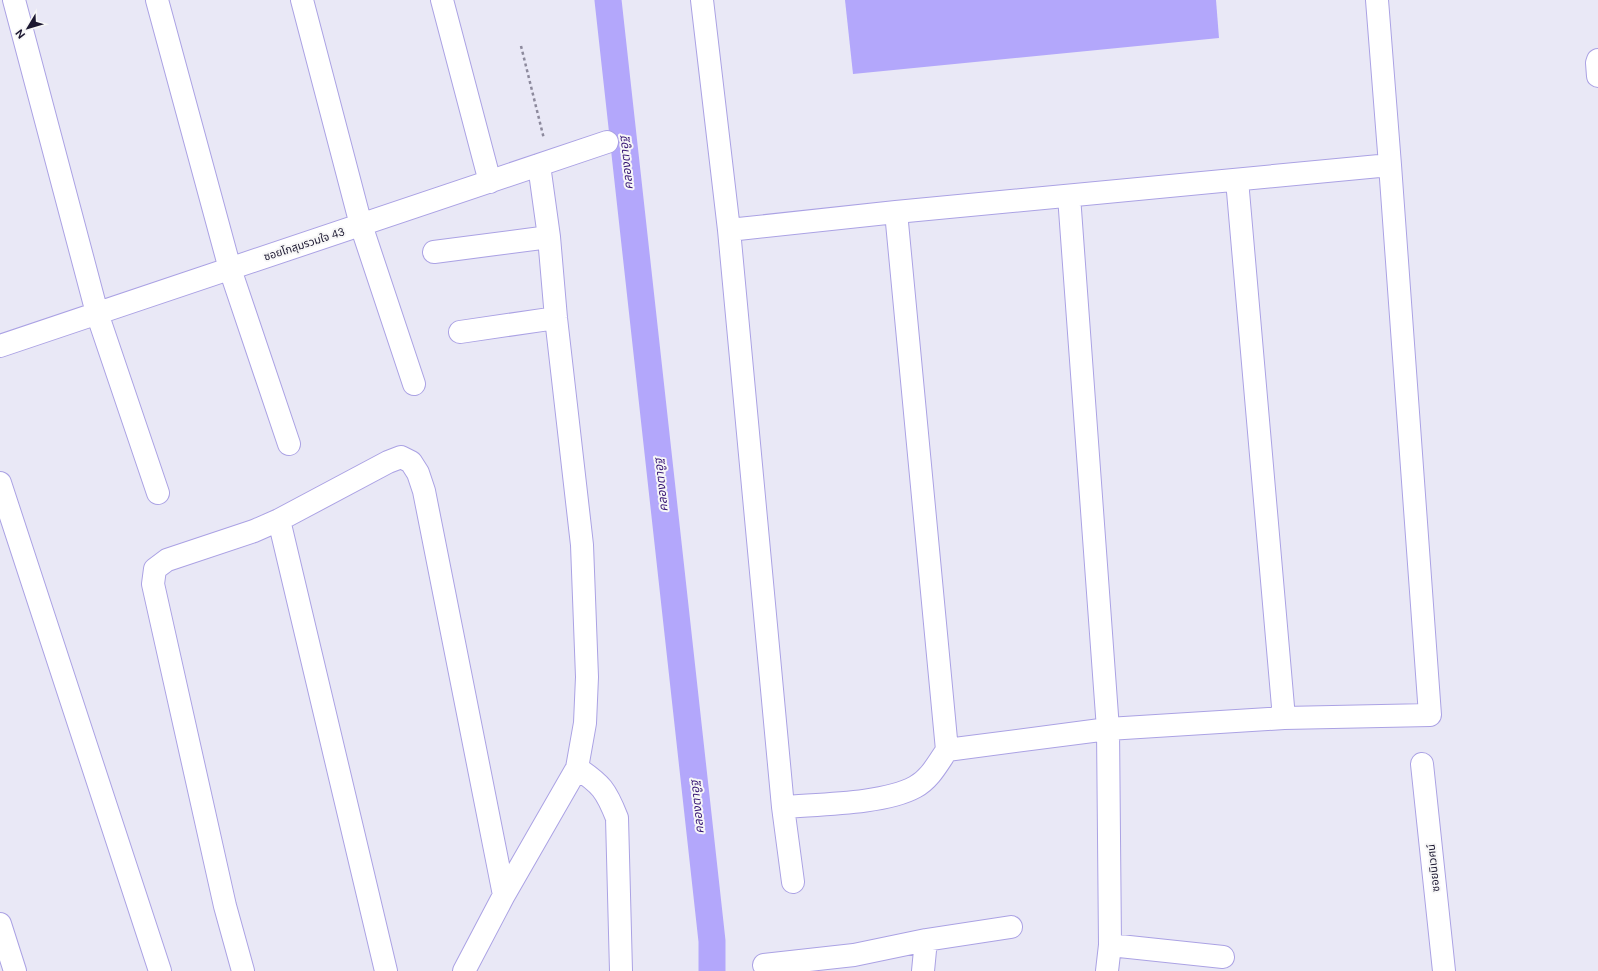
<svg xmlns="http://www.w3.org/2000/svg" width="1598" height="971" viewBox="0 0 1598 971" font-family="'DM Sans','Noto Sans Thai',sans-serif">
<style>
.water{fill:#b3a7fb}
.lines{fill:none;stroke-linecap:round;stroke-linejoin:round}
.canal{stroke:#b3a7fb;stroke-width:27}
.minor-casing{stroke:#aba2e4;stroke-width:24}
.path{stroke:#8d8a9d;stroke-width:2.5;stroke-dasharray:3 3;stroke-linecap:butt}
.minor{stroke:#fff;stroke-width:22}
.labels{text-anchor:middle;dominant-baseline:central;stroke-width:4;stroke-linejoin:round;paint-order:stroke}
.street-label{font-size:11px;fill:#1b1730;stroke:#f7f7f7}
.water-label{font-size:12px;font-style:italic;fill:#321071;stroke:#f7f7f7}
</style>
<rect width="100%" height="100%" fill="#e9e8f6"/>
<path class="water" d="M845,0H1216L1219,38L853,74Z"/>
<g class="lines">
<path class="canal" d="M608,0L712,941V971"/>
<defs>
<path id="minor" d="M14,0L97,313L158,493
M157,0L230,269L289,444
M302,0L361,225L414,384
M442,0L490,182
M702,0L729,230L783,807L793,882
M1598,60L1597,63L1598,76
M1237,180L1284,718
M1069,196L1108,729L1110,945L1107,971
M729,230L896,212L1390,165
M434,252L549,237
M460,332L556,318
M0,346L607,142
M0,483L160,971
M279,520L386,971
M947,750L1108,729L1284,718L1430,715L1390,165L1377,0
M1422,764L1444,971
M577,768C601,784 606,790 617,818L621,971
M783,807C819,804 884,804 915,787C930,779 938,763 947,750L896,212
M504,895L577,768L585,723L587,677L582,545L556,318L549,237L539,165
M0,924L15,971
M1110,945L1223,957
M764,965L854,955L926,940L1011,927
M243,971L225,906L153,584L155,569L167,560L254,531L279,520L388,462L401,457L411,462L418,473L424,491L504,895L464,971
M923,971L926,940"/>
</defs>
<use href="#minor" class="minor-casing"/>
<path class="path" d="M521,46L544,139"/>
<use href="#minor" class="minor"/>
</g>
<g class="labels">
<g class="street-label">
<text transform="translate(304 244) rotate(-18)">ซอยโกสุมรวมใจ 43</text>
<text transform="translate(1433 868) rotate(-96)">ซอยนิเวศน์</text>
</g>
<g class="water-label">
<text transform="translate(626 163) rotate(-96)">คลองตาอูฐ</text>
<text transform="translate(661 485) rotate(-96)">คลองตาอูฐ</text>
<text transform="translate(697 807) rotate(-96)">คลองตาอูฐ</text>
</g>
</g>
<g transform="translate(28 28) rotate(232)" stroke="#f7f7f7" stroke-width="3" paint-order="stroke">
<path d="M0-3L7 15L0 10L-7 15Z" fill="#1b1730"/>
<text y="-6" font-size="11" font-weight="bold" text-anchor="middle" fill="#1b1730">N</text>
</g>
</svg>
